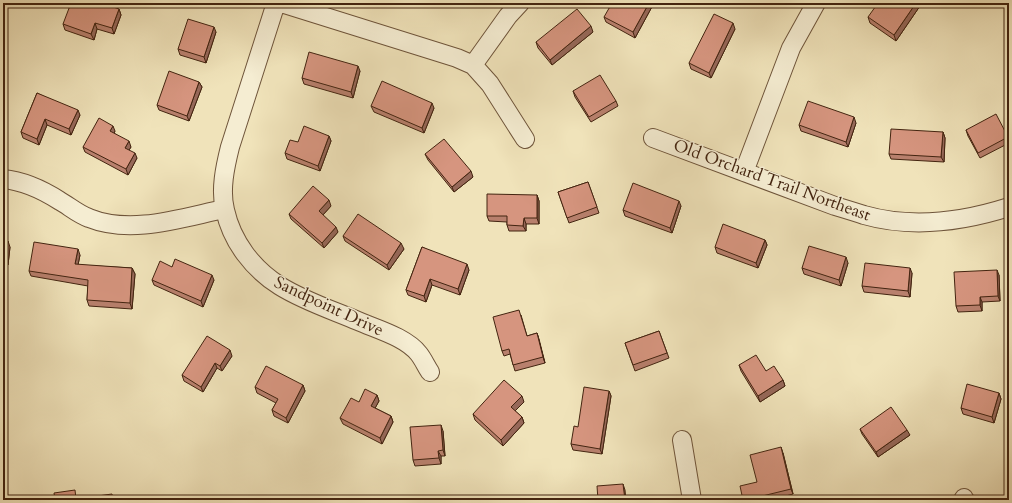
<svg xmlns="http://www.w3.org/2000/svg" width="1012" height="503" viewBox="0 0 1012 503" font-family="Cardo,serif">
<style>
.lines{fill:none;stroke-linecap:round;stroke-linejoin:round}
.minor-casing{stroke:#6e543a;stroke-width:20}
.minor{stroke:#f5edd2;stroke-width:18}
.wall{fill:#b8806d;stroke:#432410}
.shaded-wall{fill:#966859;stroke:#432410}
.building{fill:#d6957f;stroke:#432410}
.labels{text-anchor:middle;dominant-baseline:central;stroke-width:3;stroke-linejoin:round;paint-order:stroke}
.street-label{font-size:17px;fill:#432410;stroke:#f5edd2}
</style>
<rect width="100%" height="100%" fill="#f0e3ba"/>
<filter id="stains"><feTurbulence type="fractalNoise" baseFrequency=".005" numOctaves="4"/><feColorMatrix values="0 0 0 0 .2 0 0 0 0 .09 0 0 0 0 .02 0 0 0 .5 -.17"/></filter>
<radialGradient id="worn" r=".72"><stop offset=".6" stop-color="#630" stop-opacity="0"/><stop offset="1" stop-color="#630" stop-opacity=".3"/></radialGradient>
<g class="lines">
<defs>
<path id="minor" d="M276,3L230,147C225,167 220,190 225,210C232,242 253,269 280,286C304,301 332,310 358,321C376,329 406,337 419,354C423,359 426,366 430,372
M281,3L457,58L473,65L490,84L525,139
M473,65L508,16L520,3
M653,138L835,206C845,209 855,212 864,215C913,229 962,222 1009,207
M744,172L791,48L816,3
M3,179C24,181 43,190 60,201C69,206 78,214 89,218C131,235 181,218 224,209
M682,440L692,500
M963,500L964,498"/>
</defs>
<use href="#minor" class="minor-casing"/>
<use href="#minor" class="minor"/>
</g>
<path class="wall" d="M654,3L635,38L606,22L604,17Z
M922,3L896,41L870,23L868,17Z
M119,9L121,15L114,34L97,29L94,40L65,30L63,24Z
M735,29L711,78L691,69L689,63Z
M216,32L206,63L180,55L178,49Z
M593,32L552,65L538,48L536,42Z
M360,71L353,98L304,84L302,78Z
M199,82L202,87L189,121L159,110L157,105Z
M3,89L4,91L6,119H3Z
M573,91L616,101L618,106L591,122L575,97Z
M37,93L80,115L71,135L47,125L39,145L23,138L21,132Z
M371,106L434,108L424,133L374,112Z
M856,123L848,147L801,131L799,125Z
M966,130L1008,137L1009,143L980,158L968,136Z
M115,131L114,133L131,147L129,150L137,158L128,175L85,152L83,147Z
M943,132L945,138L944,162L891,159L889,154Z
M329,136L331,141L320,171L287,159L285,153L298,142Z
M425,154L473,177L454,192L428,160Z
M588,182L599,213L569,223L558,192Z
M537,195L539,201V224H526V231H509L507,225V222L489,221L487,216Z
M331,206L323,215L338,232L324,248L291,219L289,214Z
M681,206L672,233L625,216L623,210Z
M343,236L404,249L389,270L345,241Z
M3,240L10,247L8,265H3Z
M765,240L767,245L758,268L717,253L715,247Z
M422,247L469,270L460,295L432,285L426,302L408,295L406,290Z
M80,255L78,265L132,268L135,274L132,309L89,306L87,300L88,286L31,276L29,271Z
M848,263L841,286L804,274L802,268Z
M172,267L214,280L203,307L154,285L152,280Z
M912,273L910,297L864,292L862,286Z
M999,275L1000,301L982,302V311L958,312L956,306Z
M521,315L527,336L537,333L545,363L515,371L510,354L504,356L502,351Z
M659,331L669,358L635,371L625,343Z
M232,356L222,371L217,368L203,392L184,381L182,375Z
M739,365L766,371L783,380L785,386L760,402L741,371Z
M303,385L305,391L288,423L274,416L272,410L276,403L257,393L255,387Z
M609,391L611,396L602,454L573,450L571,444Z
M999,393L1001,399L994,423L963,414L961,408Z
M377,395L379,401L375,408L391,416L393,422L382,444L343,424L340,418L359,402Z
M524,402L515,411L522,417L524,423L503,446L475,420L473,414Z
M860,429L910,435L878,457L862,434Z
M443,431L445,456H441V464L415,466L413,460Z
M783,453L793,494L771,500H743L757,482Z"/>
<path class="shaded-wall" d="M649,3H654L635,38L633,32Z
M916,3H922L896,41L894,35Z
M119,9L121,15L114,34L112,28Z
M95,23L97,29L94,40L91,34Z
M733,23L735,29L711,78L709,73Z
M591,26L593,32L552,65L550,60Z
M214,27L216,32L206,63L204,57Z
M358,66L360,71L353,98L351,92Z
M199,82L202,87L189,121L187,116Z
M3,89L4,91L6,119L4,113L3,100Z
M432,103L434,108L424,133L422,128Z
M78,110L80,115L71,135L69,129Z
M854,117L856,123L848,147L846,142Z
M45,119L47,125L39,145L37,139Z
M113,126L115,131L112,137L110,131Z
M943,132L945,138L944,162L941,157Z
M329,136L331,141L320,171L318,166Z
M129,141L131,147L127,153L125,148Z
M135,153L137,158L128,175L126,169Z
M471,171L473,177L454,192L452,187Z
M537,195L539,201V224L537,218Z
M329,200L331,206L321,217L319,211Z
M679,201L681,206L672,233L670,228Z
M524,218L526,224V231L523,226Z
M336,227L338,232L324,248L322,243Z
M765,240L767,245L758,268L756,263Z
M8,241L10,247L8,265L5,260Z
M401,243L404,249L389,270L387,265Z
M78,249L80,255L77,270L75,264Z
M846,257L848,263L841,286L839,280Z
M467,264L469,270L460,295L458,289Z
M132,268L135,274L132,309L130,303Z
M910,268L912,273L910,297L908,291Z
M997,270L999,275L1000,301L998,296Z
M212,275L214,280L203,307L201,301Z
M430,279L432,285L426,302L424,296Z
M980,297L982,302V311L980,305Z
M537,333L539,339L545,363L543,357Z
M230,350L232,356L222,371L220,366Z
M215,363L217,368L203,392L201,387Z
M783,380L785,386L760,402L758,396Z
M303,385L305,391L288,423L286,418Z
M609,391L611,396L602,454L600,449Z
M999,393L1001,399L994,423L992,417Z
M377,395L379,401L373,412L371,406Z
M522,396L524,402L513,413L511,407Z
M391,416L393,422L382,444L380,438Z
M522,417L524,423L503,446L501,440Z
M441,425L443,431L445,456L443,450Z
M907,430L910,435L878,457L876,452Z
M781,447L783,453L793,494L791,489Z
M438,451L441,456V464L439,458Z
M623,484L625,490L626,500H625Z"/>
<path class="building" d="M71,3H102L119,9L112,28L95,23L91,34L63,24Z
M612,3H649L633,32L604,17Z
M878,3H916L894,35L868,17Z
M577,9L591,26L550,60L536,42Z
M714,14L733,23L709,73L689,63Z
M188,19L214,27L204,57L178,49Z
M309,52L358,66L351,92L302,78Z
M169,71L199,82L187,116L157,105Z
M600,75L616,101L589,117L573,91Z
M382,81L432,103L422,128L371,106Z
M37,93L78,110L69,129L45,119L37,139L21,132Z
M3,100L4,113H3Z
M808,101L854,117L846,142L799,125Z
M996,114L1008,137L978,153L966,130Z
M99,118L113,126L110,131L129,141L125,148L135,153L126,169L83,147Z
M304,126L329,136L318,166L285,153L290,140L298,142Z
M891,129L943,132L941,157L889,154Z
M444,139L471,171L452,187L425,154Z
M588,182L597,207L567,218L558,192Z
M633,183L679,201L670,228L623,210Z
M313,186L329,200L319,211L336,227L322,243L289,214Z
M487,194L537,195V218H524L523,226L507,225V216H487Z
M358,214L401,243L387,265L343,236Z
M723,224L765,240L756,263L715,247Z
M3,240L8,241L5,260L3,259Z
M34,242L78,249L75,264L132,268L130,303L87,300L88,280L29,271Z
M809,246L846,257L839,280L802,268Z
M422,247L467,264L458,289L430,279L424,296L406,290Z
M175,259L212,275L201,301L152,280L160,261L172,267Z
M865,263L910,268L908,291L862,286Z
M997,270L998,296L980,297V305L956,306L954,272Z
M519,310L527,336L537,333L543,357L513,365L509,349L502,351L493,317Z
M659,331L667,353L633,365L625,343Z
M207,336L230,350L220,366L215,363L201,387L182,375Z
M756,355L766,371L774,366L783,380L758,396L739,365Z
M266,366L303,385L286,418L272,410L278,399L255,387Z
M504,380L522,396L511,407L522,417L501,440L473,414Z
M967,384L999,393L992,417L961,408Z
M584,387L609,391L600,449L571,444L574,426L578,427Z
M365,389L377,395L371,406L391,416L380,438L340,418L351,398L359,402Z
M891,407L907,430L876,452L860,429Z
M441,425L443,450L438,451L439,458L413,460L410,427Z
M781,447L791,489L746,500H743L740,486L757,482L750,455Z
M623,484L625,500H598L597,486Z
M75,490L76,499L112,494L113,500H55L54,493Z"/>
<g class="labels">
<g class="street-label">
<text transform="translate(772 180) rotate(20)">Old Orchard Trail Northeast</text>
<text transform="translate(329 306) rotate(25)">Sandpoint Drive</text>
</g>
</g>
<rect width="1012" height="503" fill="none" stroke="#f0e3ba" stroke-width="16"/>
<rect x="4" y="4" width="1004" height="495" fill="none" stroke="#432410" stroke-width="2"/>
<rect x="8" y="8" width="996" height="487" fill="none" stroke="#432410"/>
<rect width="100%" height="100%" filter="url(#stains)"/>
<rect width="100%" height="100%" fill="url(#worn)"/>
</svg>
